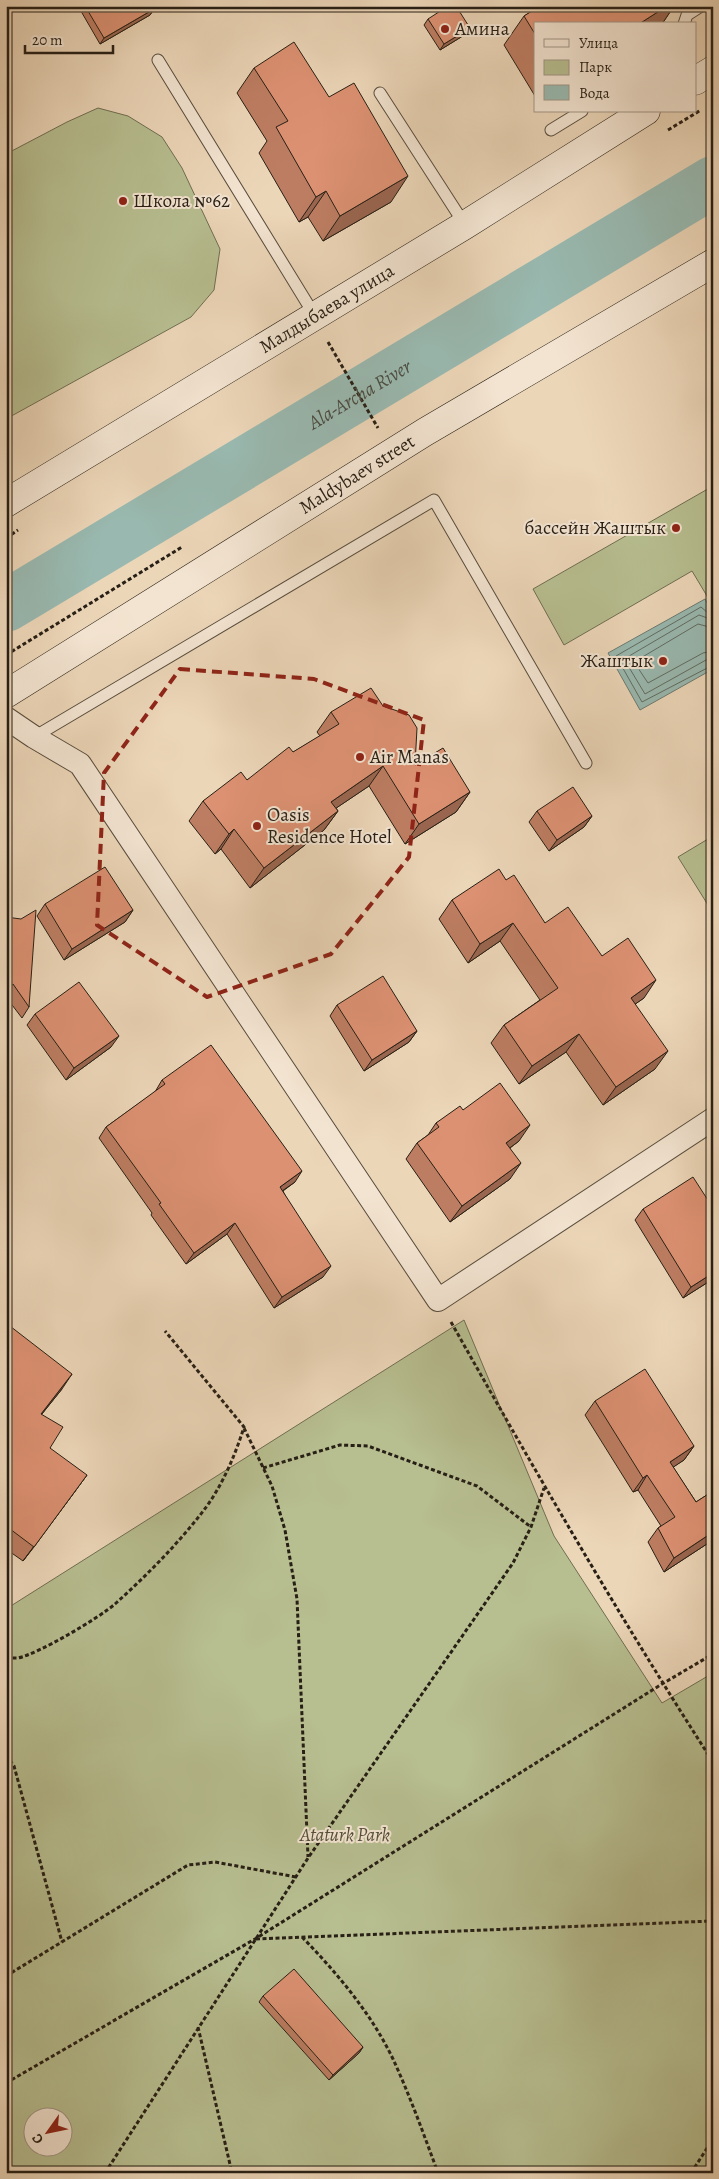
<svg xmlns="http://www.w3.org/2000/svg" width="719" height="2179" viewBox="0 0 719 2179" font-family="Alegreya,serif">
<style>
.green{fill:#b7be90;stroke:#6f6e52;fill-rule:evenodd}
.water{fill:#99b9b0;stroke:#6b7b72}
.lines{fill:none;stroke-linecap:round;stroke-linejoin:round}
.shore{stroke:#606c62;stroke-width:1}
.river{stroke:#99b9b0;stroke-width:52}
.lane-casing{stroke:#584d3e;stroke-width:13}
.street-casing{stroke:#584d3e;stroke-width:24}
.secondary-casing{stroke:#271f15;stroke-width:29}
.path{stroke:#271f15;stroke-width:3;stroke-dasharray:4 2.5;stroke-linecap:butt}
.lane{stroke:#f3e4d1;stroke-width:11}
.street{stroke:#f3e4d1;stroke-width:22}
.secondary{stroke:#f3e4d1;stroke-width:28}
.wall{fill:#bd7d62;stroke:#271f15}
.shaded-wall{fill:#9a6650;stroke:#271f15}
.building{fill:#dc9172;stroke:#271f15}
.marked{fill:none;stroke:#8f2418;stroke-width:4;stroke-dasharray:10 6;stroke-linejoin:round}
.poi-dot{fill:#8f2418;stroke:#f3e4d1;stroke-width:2}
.labels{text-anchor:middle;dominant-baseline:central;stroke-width:4;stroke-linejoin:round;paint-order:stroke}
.poi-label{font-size:19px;fill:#271f15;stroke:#f3e4d1;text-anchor:start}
.street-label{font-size:19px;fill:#271f15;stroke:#f3e4d1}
.park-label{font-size:19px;font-style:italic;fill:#524f3a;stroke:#f3e4d1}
.water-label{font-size:20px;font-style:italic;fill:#494d44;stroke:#f3e4d1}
</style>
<rect width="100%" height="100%" fill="#ecd6b8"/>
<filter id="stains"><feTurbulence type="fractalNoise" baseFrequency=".004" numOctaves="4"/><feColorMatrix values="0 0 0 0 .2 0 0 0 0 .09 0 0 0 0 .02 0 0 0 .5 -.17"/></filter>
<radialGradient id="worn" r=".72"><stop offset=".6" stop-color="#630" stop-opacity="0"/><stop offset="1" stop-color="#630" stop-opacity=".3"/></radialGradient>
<path class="green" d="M98,108L128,116L162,137L182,168L220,249L214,290L191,317L6,419V154L67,122Z
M713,486V606L692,571L564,645L533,589Z
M713,836V913L678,857Z
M464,1320L554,1536L662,1703L713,1673V2173H6V1609ZM32,2116H62V2146H32Z"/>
<path class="water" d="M705,599L713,613V669L640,710L608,653Z"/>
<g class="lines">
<path class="shore" d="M713,614L708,613L701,607L616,656L642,702L713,665
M713,620L699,615L624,659L645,694L706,660L713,659
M713,628L698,624L634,662L648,683L703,653L713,651"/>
<path class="river" id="s1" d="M6,606L713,182"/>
<defs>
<path id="lane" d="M684,24L687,15L701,6
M158,60L315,316
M380,93L465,225
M551,130L582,111
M34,737L434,500L586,763"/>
<path id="street" d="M6,718L34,737L80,764L438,1300L713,1119"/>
<g id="secondary">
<path d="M695,81L713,70"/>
<path id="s2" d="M6,503L465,225L646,111"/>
<path id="s3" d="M6,694L425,432L713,263"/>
</g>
</defs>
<use href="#lane" class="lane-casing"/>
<use href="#street" class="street-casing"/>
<use href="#secondary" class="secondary-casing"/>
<path class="path" d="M668,130L701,110
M328,342L378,428
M6,538L18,530
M6,655L182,547
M451,1322C535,1471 620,1618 713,1762
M244,1428L272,1486L285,1530L297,1599L308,1857
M263,1468L340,1445L368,1446L477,1486L531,1527
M6,1658C10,1658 14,1658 18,1658C38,1654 99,1618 115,1604C146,1576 178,1544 204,1510C222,1486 235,1456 244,1427L165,1331
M6,1755L14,1766L62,1942
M302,1937C337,1973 371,2013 393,2059C410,2096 424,2135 438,2173
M256,1939L713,1921
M6,1976L188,1865L215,1862L296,1877
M198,2027L232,2173
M6,2083L255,1939L662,1684L713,1654
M105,2173L308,1858L513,1563L531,1527L544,1488
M691,2173L713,2139"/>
<use href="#lane" class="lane"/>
<use href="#street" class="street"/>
<use href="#secondary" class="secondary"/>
</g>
<path class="wall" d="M78,6H152L154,9L150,15L100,44Z
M540,6H674L662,24H535V96L504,45L524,16Z
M428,19L470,28L466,34L440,50L424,25Z
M254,68L391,202L323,241L308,217L299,222L259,153L267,141L237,93Z
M331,712L415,765L470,792L456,812L405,844L369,786L336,808L338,811L324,830L250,888L221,849L215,854L189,821L203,801L247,780L320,736L317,732Z
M537,811L592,816L584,827L549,851L529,822Z
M506,880L545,923L602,956L644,998L635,1004L655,1069L603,1105L566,1052L519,1084L491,1043L504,1025L540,1000L500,941L468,963L439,919L452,900Z
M45,904L133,910L125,922L64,960L37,916Z
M6,917L29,1007L22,1018L6,997Z
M337,1005L417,1031L409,1042L364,1071L330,1016Z
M35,1014L111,1047L66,1080L27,1025Z
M162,1080L295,1182L283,1191L323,1277L274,1308L227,1234L186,1264L151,1215L152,1213L99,1138L106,1127L155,1092Z
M463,1110L519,1141L510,1148V1179L450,1222L406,1159L417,1143L428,1135L436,1123Z
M643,1209L713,1279L683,1298L635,1220Z
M6,1323L62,1389L41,1415L50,1448L76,1490L23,1561L6,1549Z
M595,1401L694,1446L684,1460L673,1467L696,1502L713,1491V1540L664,1572L648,1542L658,1528L661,1526L638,1490L633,1492L585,1415Z
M263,1996L363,2047L359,2053L329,2080L259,2002Z"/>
<path class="shaded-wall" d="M667,6H674L662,24H639Z
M154,9L150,15L100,44L104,38Z
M470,28L466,34L440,50L444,44Z
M408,176L391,202L323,241L340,216Z
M326,191L308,217L299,222L316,197Z
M383,766L369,786L317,821L331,802Z
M470,792L456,812L405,844L419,824Z
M338,811L324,830L250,888L264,868Z
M592,816L584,827L549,851L557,840Z
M234,829L221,849L215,854L229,834Z
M133,910L125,922L64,960L72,949Z
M513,923L500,941L468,963L480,944Z
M656,980L644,998L618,1016L631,998Z
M13,984L6,994V988Z
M417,1031L409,1042L364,1071L372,1060Z
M579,1034L566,1052L519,1084L532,1066Z
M119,1036L111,1047L66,1080L74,1068Z
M668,1051L655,1069L603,1105L616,1087Z
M530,1125L519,1141L495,1159L506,1143Z
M521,1163L510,1179L450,1222L462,1206Z
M302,1171L295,1182L272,1198L280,1187Z
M235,1223L227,1234L186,1264L194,1253Z
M331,1266L323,1277L274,1308L282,1297Z
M713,1273V1279L683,1298L691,1287Z
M72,1374L62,1389L30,1429L41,1414Z
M694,1446L684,1460L660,1476L670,1462Z
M87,1475L76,1490L23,1561L34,1547Z
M647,1475L638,1490L633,1492L643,1478Z
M713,1532V1540L664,1572L674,1558Z
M363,2047L359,2053L329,2080L333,2075Z"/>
<path class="building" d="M85,6H152L154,9L104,38Z
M448,6H456L470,28L444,44L428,19Z
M540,6H667L639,24H535V34L524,16Z
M294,42L329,97L354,83L408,176L340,216L326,191L316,197L276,127L288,121L254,68Z
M371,688L383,706L409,715L417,728L415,765L443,748L470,792L419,824L383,766L331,802L338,811L264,868L234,829L229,834L203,801L241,772L247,780L289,747L293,752L339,724L331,712Z
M573,787L592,816L557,840L537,811Z
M105,867L133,910L72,949L45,904Z
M499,869L506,880L514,875L545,923L568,907L602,956L628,938L656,980L631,998L668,1051L616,1087L579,1034L532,1066L504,1025L558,988L513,923L480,944L452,900Z
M36,910L29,1007L13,984L6,988V917L21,919Z
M383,976L417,1031L372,1060L337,1005Z
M79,982L119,1036L74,1068L35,1014Z
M211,1045L302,1171L280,1187L331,1266L282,1297L235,1223L194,1253L159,1204L161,1203L106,1127L165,1084L162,1080Z
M500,1083L530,1125L506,1143L521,1163L462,1206L417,1143L439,1127L436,1123L460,1106L463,1110Z
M693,1177L713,1208V1273L691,1287L643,1209Z
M6,1323L72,1374L41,1414L63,1427L50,1448L87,1475L34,1547L6,1526Z
M645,1369L694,1446L670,1462L696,1502L713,1491V1532L674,1558L658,1528L675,1517L647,1475L643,1478L595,1401Z
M294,1969L363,2047L333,2075L263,1996Z"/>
<path class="marked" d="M180,669L314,679L424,720L409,857L331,954L207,997L97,925L104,773Z"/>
<g class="poi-dot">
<circle cx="445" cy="29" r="5"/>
<circle cx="123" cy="201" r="5"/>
<circle cx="676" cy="528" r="5"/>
<circle cx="663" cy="661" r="5"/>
<circle cx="360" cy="757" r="5"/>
<circle cx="257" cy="826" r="5"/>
</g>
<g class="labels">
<g class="poi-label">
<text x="455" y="29">Амина</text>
<text x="133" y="201">Школа №62</text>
<text x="666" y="528" text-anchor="end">бассейн Жаштык</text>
<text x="653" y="661" text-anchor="end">Жаштык</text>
<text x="370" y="757">Air Manas</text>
<text x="267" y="815">Oasis<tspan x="267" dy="22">Residence Hotel</tspan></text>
</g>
<g class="street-label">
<text stroke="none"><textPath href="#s2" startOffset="375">Малдыбаева улица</textPath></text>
<text stroke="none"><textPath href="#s3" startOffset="414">Maldybaev street</textPath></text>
</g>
<g class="park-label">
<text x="345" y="1835">Ataturk Park</text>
</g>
<g class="water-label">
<text stroke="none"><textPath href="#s1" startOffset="412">Ala-Archa River</textPath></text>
</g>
</g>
<rect width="719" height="2179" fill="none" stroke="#ecd6b8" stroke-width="25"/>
<rect x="8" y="8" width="704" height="2164" fill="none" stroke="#271f15" stroke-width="2.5"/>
<rect x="12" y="12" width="694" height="2154" fill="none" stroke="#271f15"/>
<rect x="534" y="22" width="162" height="90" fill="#f3e4d1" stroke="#a19586"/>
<rect x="544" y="39" width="25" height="8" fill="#f3e4d1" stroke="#a19586"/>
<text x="579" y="48" font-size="15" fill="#271f15">Улица</text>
<rect x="544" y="60" width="25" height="15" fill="#b7be90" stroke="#a19586"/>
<text x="579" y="72" font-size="15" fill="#271f15">Парк</text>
<rect x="544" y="85" width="25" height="15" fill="#99b9b0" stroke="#a19586"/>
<text x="579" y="98" font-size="15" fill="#271f15">Вода</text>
<g transform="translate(48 2132) rotate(237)"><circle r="24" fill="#f3e4d1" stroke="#a19586"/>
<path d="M0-4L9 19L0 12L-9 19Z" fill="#8f2418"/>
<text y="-8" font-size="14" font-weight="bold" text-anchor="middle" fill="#271f15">С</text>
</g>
<path d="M25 45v8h88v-8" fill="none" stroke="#271f15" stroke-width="2.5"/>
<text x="32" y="45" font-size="15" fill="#271f15" stroke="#f3e4d1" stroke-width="4" paint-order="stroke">20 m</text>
<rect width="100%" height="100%" filter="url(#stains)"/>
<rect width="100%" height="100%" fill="url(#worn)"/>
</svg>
